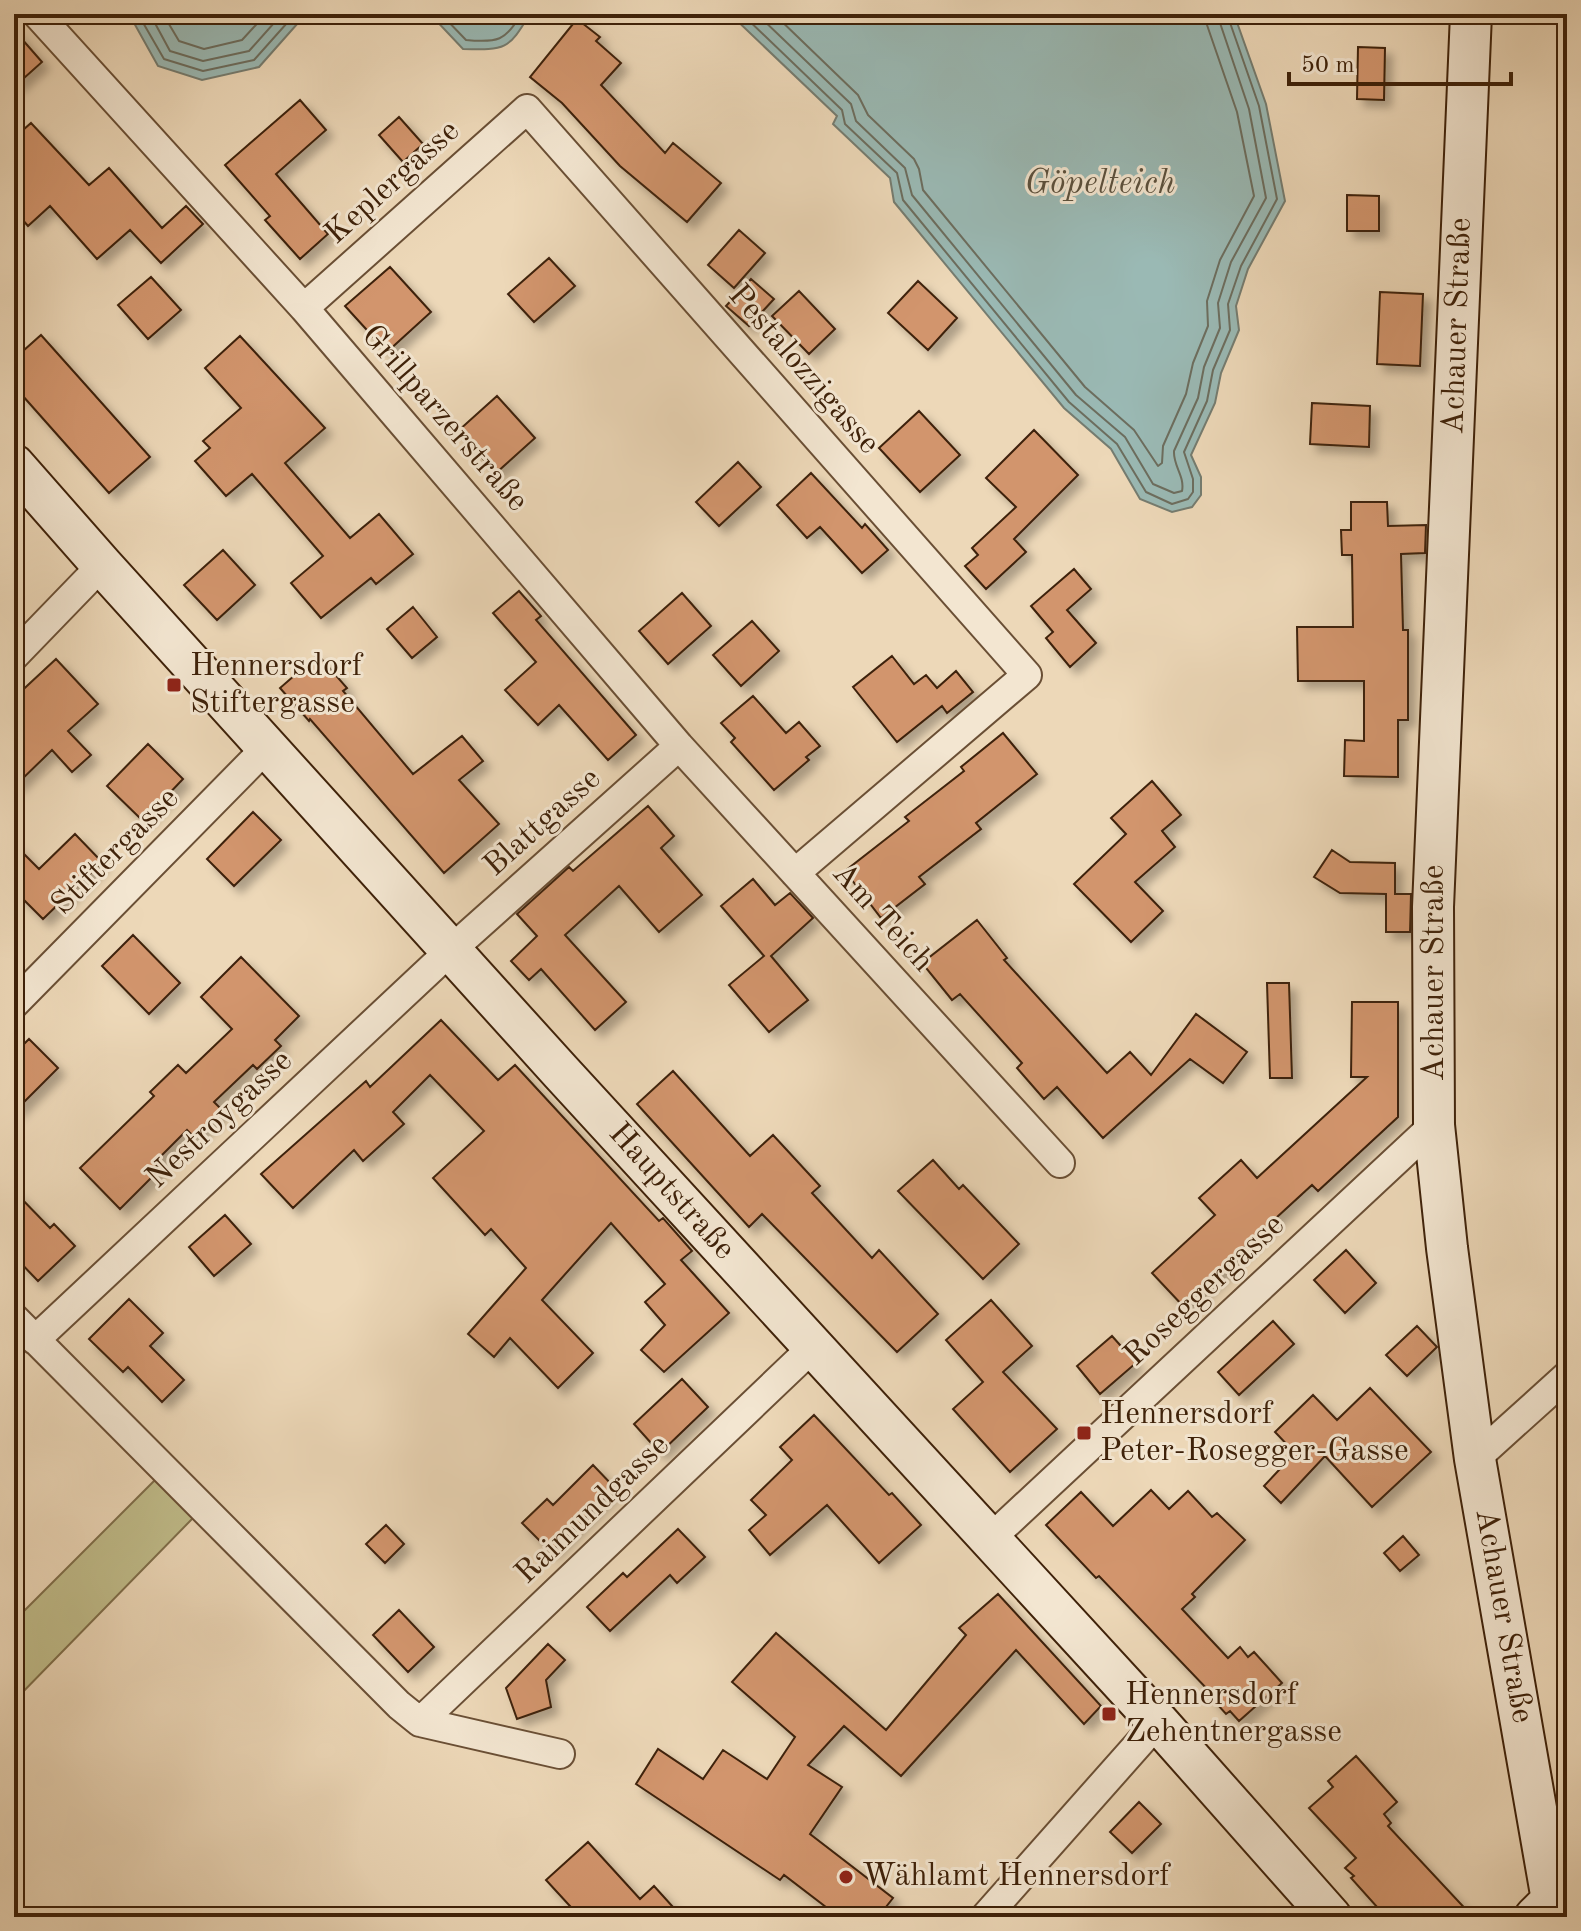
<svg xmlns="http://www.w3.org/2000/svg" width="1581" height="1931" viewBox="0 0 1581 1931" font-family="'Old Standard TT',serif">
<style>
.green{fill:#c0bc8a;stroke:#7f6e4a;stroke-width:2}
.water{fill:#9ab9b4;stroke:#757c70;stroke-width:2}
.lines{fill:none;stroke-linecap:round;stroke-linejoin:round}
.shore{stroke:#6c6d5e;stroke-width:2}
.building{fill:#d2956d;stroke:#3e2109;stroke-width:2;filter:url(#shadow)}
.street-casing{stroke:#6a4f35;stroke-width:32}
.secondary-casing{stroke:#3e2109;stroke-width:44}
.street{stroke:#f3e6d1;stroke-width:28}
.secondary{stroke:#f3e6d1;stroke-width:40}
.poi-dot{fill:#8f2418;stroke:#f3e6d1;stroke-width:3}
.labels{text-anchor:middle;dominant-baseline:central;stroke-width:6;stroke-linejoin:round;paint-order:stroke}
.street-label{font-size:32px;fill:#3e2109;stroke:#f3e6d1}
.poi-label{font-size:32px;fill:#3e2109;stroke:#f3e6d1;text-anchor:start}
.water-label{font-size:34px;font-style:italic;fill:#5a4f3c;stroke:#f3e6d1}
</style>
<defs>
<filter id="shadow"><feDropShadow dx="7" dy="7" stdDeviation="4" flood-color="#0004"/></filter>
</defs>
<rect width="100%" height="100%" fill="#edd8b8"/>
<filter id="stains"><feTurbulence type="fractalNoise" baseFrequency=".0025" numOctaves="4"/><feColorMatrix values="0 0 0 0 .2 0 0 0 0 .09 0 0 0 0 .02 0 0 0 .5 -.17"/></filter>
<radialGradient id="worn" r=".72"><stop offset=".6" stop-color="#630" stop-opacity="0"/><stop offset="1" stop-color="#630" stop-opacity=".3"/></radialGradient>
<path class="green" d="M155,1480L193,1518L14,1701V1621Z"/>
<path class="water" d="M129,14H306L259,67L202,80L158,66Z
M430,14H530C508,50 506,50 463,49Z
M730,14H1234L1266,104L1285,201L1248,269L1236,306L1239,330L1221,373L1215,403L1191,455L1201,477V495L1192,507L1172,512L1140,499L1111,449L1064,408L894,202L890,178L833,124L837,116Z"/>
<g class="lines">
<path class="shore" d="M138,14L164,59L203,71L254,60L295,14
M150,14L170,51L203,61L249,51L282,14
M163,14L179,41L204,49L242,40L266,14
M441,14L466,40C497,43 506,41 521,14
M742,14L842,110L845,124L897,173L903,200L1069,402L1117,444L1146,492L1172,504L1188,499L1193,492V479L1184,452L1207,401L1213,370L1230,330L1228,304L1241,266L1277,199L1259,106L1227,14
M757,14L851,104L856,121L905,168L912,195L1076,395L1125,437L1153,484L1174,493L1182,491C1185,476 1173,466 1174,451L1198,398L1204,367L1220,328L1218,303L1231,262L1266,198L1249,109L1217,14
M774,14L858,95L868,115L914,159L919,169L923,190L1085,387L1134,430L1158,466L1162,463L1163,446L1186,394L1193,363L1208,326L1207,301L1220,260L1254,196L1237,112L1207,25L1205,14"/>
</g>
<path class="building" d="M577,19L600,37L596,41L621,63L601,85L665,153L673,143L721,183L687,222L620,166L562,103L530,77Z
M14,30L42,62L14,87Z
M1358,47L1385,48L1384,100L1357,99Z
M300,100L326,130L276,174L328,234L300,259L265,220L270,216L225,165Z
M399,117L423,144L403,162L379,135Z
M31,123L89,185L109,168L162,228L186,206L203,224L161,263L130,230L97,259L50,206L28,226L14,210V138Z
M1347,195L1379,196V231H1347Z
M739,230L765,253L734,288L708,265Z
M549,258L575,286L534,322L508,294Z
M390,267L431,312L387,352L345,306Z
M151,277L181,310L148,339L118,305Z
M751,279L774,299L749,326L726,306Z
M918,281L957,318L928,350L888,313Z
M799,291L835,329L809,354L772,316Z
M1380,292L1423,294L1420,366L1377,364Z
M41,335L150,457L109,493L14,386V359Z
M240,336L325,428L285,463L350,538L379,514L413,554L376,584L371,578L321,618L291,583L323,556L252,474L226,496L195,461L210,448L203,441L241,408L205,368Z
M497,396L535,438L496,473L458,431Z
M1312,403L1370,406L1369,447L1310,444Z
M919,411L960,455L920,492L879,448Z
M1034,430L1078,475L1014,539L1026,552L986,589L965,566L978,555L972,548L1016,507L986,478Z
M738,462L761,487L719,526L696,502Z
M811,473L862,528L865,524L888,550L862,573L820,527L807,538L777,505Z
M1351,502H1387L1388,526L1426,525L1425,553L1401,554L1403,630H1408V720H1398V777L1344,776L1345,740L1364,741V681H1298L1297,627H1353L1352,555H1342L1341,530H1351Z
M223,550L255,585L217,620L184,585Z
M1074,569L1091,589L1067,610L1096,643L1070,667L1046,638L1053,632L1031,606Z
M519,591L541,616L536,620L636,735L608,760L559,705L538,725L505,690L536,662L493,613Z
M682,593L711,626L668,664L639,631Z
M413,607L437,637L412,658L387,629Z
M752,621L779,651L741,686L713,655Z
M318,655L347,688L343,691L413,774L462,736L483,761L459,780L499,824L444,873L310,719L309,721L280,688Z
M892,656L914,684L926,675L937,688L956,671L973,692L947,713L942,706L897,742L853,687Z
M56,659L98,704L68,731L91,755L72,772L52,750L14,787V698Z
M753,696L786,733L799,722L820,746L806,757L809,760L774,790L731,742L735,738L721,723Z
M1003,733L1037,774L976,823L981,829L919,877L925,884L881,918L845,871L909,821L905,817L964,771L961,767Z
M148,744L183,779L143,821L107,786Z
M1152,781L1181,815L1162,831L1175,847L1135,882L1163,911L1131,942L1074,884L1126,834L1111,818Z
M648,806L674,836L661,848L702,895L659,932L619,886L565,935L626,1002L595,1030L541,969L529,980L511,961L537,936L517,914L569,867L573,871Z
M253,812L281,840L234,886L207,859Z
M75,834L102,862L43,919L14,890V844L39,869Z
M1332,850L1350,862L1395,863V894H1411L1410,932H1386V894L1340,893L1314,877Z
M753,879L775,905L790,893L813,918L771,956L808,1000L769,1032L729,985L764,956L721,906Z
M977,920L1007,958L1004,960L1107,1073L1130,1052L1151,1075L1196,1014L1247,1052L1223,1083L1190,1059L1103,1138L1057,1087L1044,1099L1017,1068L1022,1063L960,994L952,1000L922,963Z
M133,935L180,983L149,1014L102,966Z
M241,957L299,1016L275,1040L281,1046L257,1069L253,1065L214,1102L222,1110L194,1137L187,1130L154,1163L160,1169L120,1209L80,1168L154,1096L150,1092L178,1065L186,1073L232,1029L201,997Z
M1267,983H1289L1292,1078H1270Z
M1352,1002H1398V1117L1318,1191L1312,1185L1229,1261L1232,1264L1184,1307L1152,1273L1215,1215L1199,1198L1241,1160L1257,1178L1367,1077H1351Z
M441,1020L498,1080L515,1065L659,1221L663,1218L692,1251L681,1260L729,1313L664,1372L641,1350L665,1325L645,1302L665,1284L611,1223L542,1300L593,1353L558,1388L510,1338L494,1357L468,1334L526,1268L491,1229L485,1235L433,1178L484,1131L430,1075L393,1112L404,1124L363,1161L354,1150L293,1208L261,1174L366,1081L370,1087Z
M29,1039L58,1068L14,1112V1054Z
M673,1071L750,1156L773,1135L820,1186L812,1193L872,1258L879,1250L938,1314L897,1352L762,1214L749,1227L637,1104Z
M933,1160L959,1189L963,1185L1019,1244L983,1279L898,1191Z
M14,1191L50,1228L54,1224L75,1246L38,1281L14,1256Z
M225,1215L251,1244L214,1276L189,1247Z
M1346,1250L1376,1283L1345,1313L1314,1280Z
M129,1299L163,1333L150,1346L184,1380L162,1402L128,1367L123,1372L89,1339Z
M991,1300L1032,1346L1003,1372L1057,1429L1010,1472L953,1409L983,1382L946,1340Z
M1273,1321L1294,1344L1239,1395L1218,1372Z
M1417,1326L1437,1347L1407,1376L1386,1355Z
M1112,1336L1136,1363L1100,1394L1077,1366Z
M682,1379L708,1407L660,1453L634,1424Z
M1370,1388L1431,1452L1372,1507L1325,1456L1281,1503L1264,1486L1295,1453L1275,1432L1313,1395L1337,1420Z
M814,1415L889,1495L892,1493L921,1525L879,1563L827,1505L770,1555L749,1530L766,1515L751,1500L792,1460L780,1447Z
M593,1465L615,1488L551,1552L522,1523L547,1499L553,1505Z
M1151,1490L1169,1509L1188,1491L1212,1517L1217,1513L1245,1540L1192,1594L1195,1597L1182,1609L1228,1658L1240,1647L1248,1657L1254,1652L1282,1683L1239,1721L1230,1711L1226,1714L1208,1694L1210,1692L1099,1576L1096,1578L1046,1525L1081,1492L1113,1526Z
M386,1525L404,1544L385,1563L366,1544Z
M678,1529L705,1557L677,1583L670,1575L610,1631L587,1607L623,1573L627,1577Z
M1403,1536L1419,1555L1400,1571L1384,1553Z
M998,1594L1101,1706L1084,1724L1016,1650L901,1776L844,1726L808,1765L842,1787L810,1834L893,1898L878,1917H839L784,1875L780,1880L636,1784L658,1749L703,1779L723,1750L767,1779L795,1737L732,1682L776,1633L886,1730L966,1635L959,1628Z
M399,1610L434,1647L408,1672L373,1635Z
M548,1644L565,1660L546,1680L551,1707L517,1719L506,1688Z
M1356,1756L1397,1802L1384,1814L1391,1823L1388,1826L1473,1917H1386L1351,1878L1354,1876L1345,1868L1356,1858L1309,1808L1333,1787L1328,1781Z
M1139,1802L1161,1824L1132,1853L1110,1832Z
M588,1842L640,1899L654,1886L682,1917H580L546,1880Z"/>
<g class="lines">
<defs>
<path id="street" d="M37,14L304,308L679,746L1060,1163
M304,308L527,109L1027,675L795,873
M14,656L102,565
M14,1004L267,747
M14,1318L399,1705L420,1722L560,1754
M35,1340L451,950L679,746
M1475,1459L1567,1376
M989,1540L1434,1125
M420,1722L812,1348
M985,1917L1158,1722"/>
<path id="secondary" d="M1471,14L1433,907L1434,1125L1447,1248L1475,1459L1552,1900L1535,1917
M14,465L102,565L560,1071L1158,1722L1331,1917"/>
</defs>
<use href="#street" class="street-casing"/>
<use href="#secondary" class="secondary-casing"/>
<use href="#street" class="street"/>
<use href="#secondary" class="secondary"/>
</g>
<g class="poi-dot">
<rect x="166" y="677" width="16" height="16" rx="4"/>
<rect x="1076" y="1425" width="16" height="16" rx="4"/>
<rect x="1101" y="1706" width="16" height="16" rx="4"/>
<circle cx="846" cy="1877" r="8"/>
</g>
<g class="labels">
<g class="street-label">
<text transform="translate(393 183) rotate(-42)">Keplergasse</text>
<text transform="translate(1458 326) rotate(-88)">Achauer Straße</text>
<text transform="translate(803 370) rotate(49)">Pestalozzigasse</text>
<text transform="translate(444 419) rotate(49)">Grillparzerstraße</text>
<text transform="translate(543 823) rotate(-42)">Blattgasse</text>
<text transform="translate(116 852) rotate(-45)">Stiftergasse</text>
<text transform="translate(882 918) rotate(48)">Am Teich</text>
<text transform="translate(1435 973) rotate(-90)">Achauer Straße</text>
<text transform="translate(220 1120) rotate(-43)">Nestroygasse</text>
<text transform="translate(671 1192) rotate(48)">Hauptstraße</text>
<text transform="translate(1205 1291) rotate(-43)">Roseggergasse</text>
<text transform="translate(593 1510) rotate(-44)">Raimundgasse</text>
<text transform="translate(1503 1616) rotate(80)">Achauer Straße</text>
</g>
<g class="poi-label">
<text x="190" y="667">Hennersdorf<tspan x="190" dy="37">Stiftergasse</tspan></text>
<text x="1100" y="1415">Hennersdorf<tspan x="1100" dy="37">Peter-Rosegger-Gasse</tspan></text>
<text x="1125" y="1696">Hennersdorf<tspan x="1125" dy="37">Zehentnergasse</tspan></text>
<text x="862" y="1877">Wählamt Hennersdorf</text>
</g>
<g class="water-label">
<text x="1100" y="184">Göpelteich</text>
</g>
</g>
<rect width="1581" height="1931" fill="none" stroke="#edd8b8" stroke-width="48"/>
<rect x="16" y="16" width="1549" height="1899" fill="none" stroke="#3e2109" stroke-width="4"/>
<rect x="24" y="24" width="1533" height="1883" fill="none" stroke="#3e2109" stroke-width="2"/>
<path d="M1289 72v12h222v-12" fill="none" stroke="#3e2109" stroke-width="4"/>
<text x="1301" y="72" font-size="24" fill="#3e2109" stroke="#f3e6d1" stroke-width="6" paint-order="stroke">50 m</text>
<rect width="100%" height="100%" filter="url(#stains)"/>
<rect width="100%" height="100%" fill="url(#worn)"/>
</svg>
